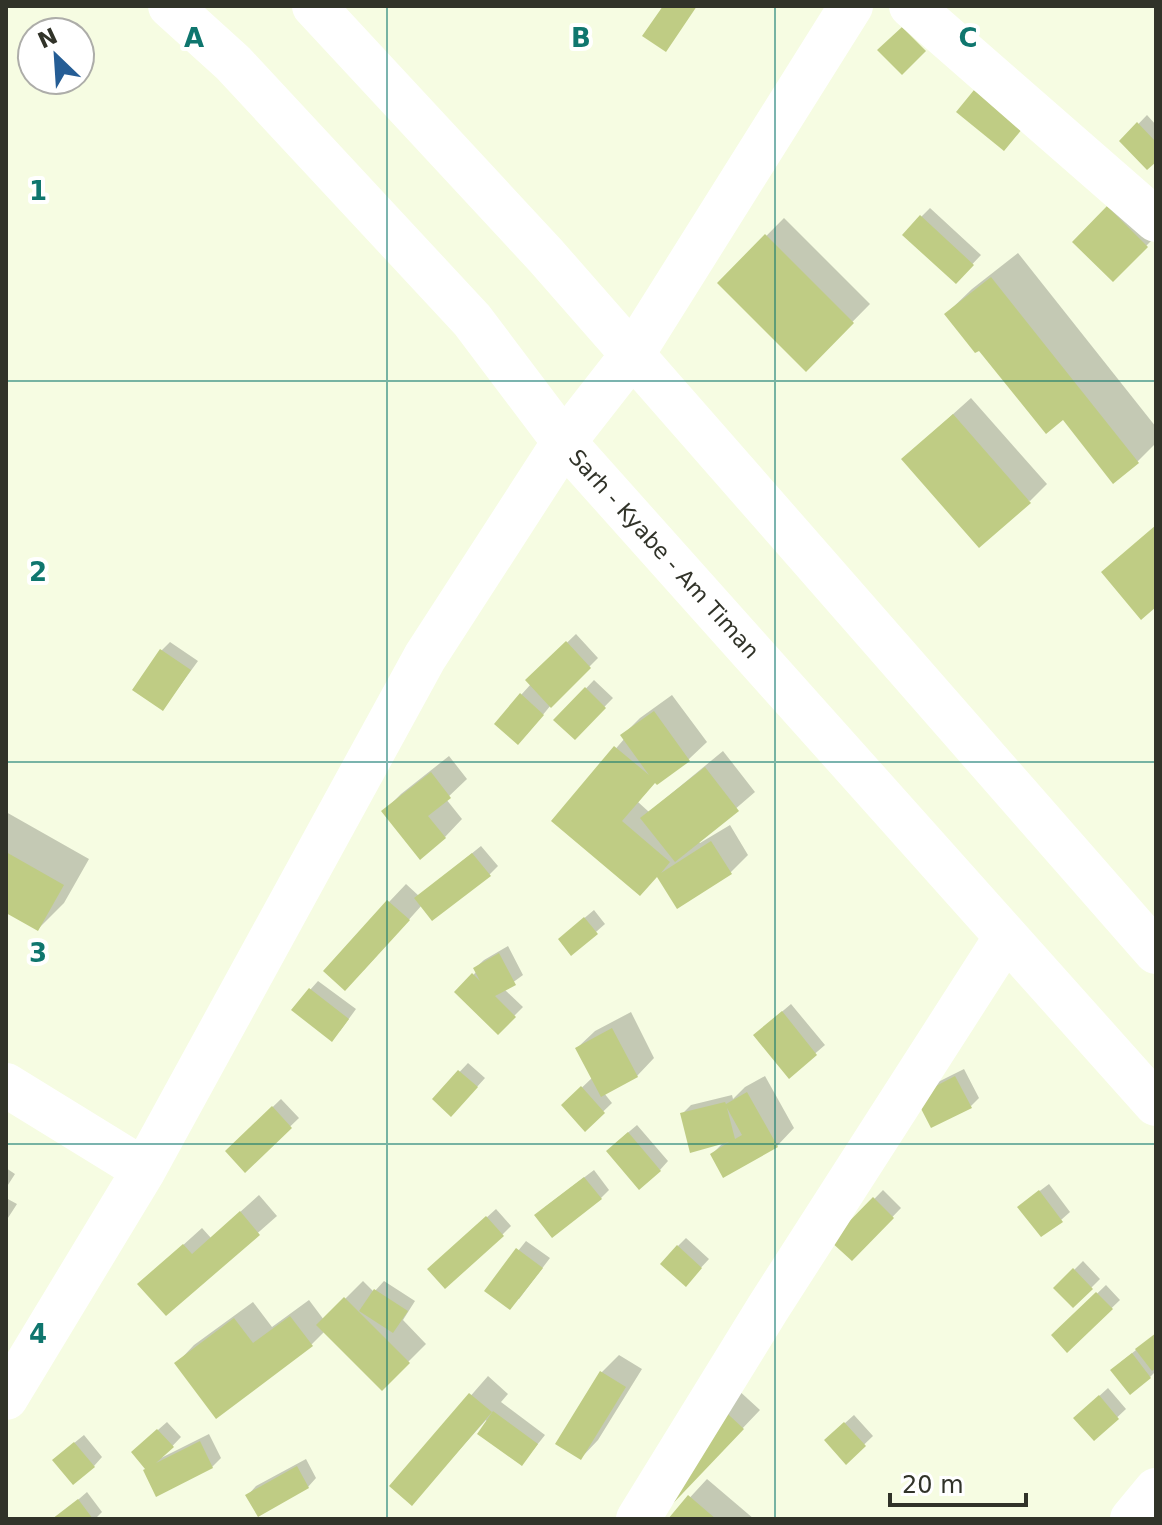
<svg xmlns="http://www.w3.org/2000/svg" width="1162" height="1525" viewBox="0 0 1162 1525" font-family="'DejaVu Sans',sans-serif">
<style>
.shadow{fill:#0003}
.building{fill:#bfcc84;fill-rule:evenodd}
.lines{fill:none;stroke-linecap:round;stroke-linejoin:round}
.street{stroke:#fff;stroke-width:44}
.highway{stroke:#fff;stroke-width:44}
.grid{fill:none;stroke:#0f766e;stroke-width:2;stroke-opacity:0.55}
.labels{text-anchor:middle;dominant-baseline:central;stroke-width:8;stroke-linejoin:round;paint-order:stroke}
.street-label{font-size:22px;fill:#313329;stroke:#fff}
.grid-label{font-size:26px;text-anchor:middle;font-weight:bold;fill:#0f766e;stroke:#fff;stroke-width:8;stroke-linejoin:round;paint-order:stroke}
</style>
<rect width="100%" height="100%" fill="#f6fce2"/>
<path class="shadow" d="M1147,115L1156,125V159L1122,141Z
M1126,190L1156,236L1113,279L1075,242Z
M930,208L981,255L964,273L921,217Z
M784,218L870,304L806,369L720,283Z
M1018,253L1156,427V443L1137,462L1063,417L946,314L972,289Z
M971,398L1047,484L1030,501L903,459Z
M576,634L598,658L551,705L527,734L521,695L531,684L528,680Z
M170,642L198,661L163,709L161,651Z
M594,680L613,698L575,737L556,720Z
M672,695L707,742L689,759L657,783L656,781L638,802L649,812L723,751L755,792L698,841L700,843L730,825L748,855L730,873L658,876L554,820L625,738L623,735L640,718Z
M449,756L467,779L446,799L462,819L445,837L384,811L401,794Z
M6,812L89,859L64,903L38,929L6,911Z
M481,846L498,866L489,875L422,905L363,971L389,902L406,884L419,896Z
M594,910L605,924L572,953L569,931Z
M508,946L523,975L504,989L523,1007L498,1032L457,992L477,971L475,968L484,960Z
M318,981L356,1009L340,1031L310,990Z
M791,1004L825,1045L789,1076L764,1027Z
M631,1012L654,1058L637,1076L604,1093L612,1103L585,1129L572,1097L593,1077L577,1048L595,1031Z
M468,1063L485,1078L460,1106L434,1099Z
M964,1069L979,1098L971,1106L926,1088Z
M765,1076L794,1128L777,1146L712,1154L726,1140L682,1114L691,1105L732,1095L733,1099L745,1087Z
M281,1099L299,1118L245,1170L227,1151Z
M637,1125L668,1161L660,1170L617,1142Z
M6,1168L15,1174L6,1188Z
M594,1170L609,1190L601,1198L545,1207Z
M1049,1184L1070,1212L1061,1220L1029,1199Z
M883,1190L901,1208L852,1259L833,1241Z
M259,1195L277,1216L166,1314L140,1284L202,1228L211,1238Z
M6,1198L17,1204L6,1221Z
M496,1209L511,1226L502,1235L439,1261Z
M686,1238L709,1259L686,1284L678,1246Z
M526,1241L550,1258L519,1299L487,1290Z
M1083,1261L1100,1279L1073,1306L1056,1288Z
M363,1281L374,1292L384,1281L415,1301L403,1320L426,1344L382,1388L325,1331L312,1344L177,1363L194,1345L253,1302L272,1327L309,1300L324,1320Z
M1106,1285L1120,1300L1068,1350L1054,1335Z
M1156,1334V1371L1150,1377L1121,1362Z
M619,1355L642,1369L598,1440L581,1458L601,1373Z
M488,1376L508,1394L501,1402L545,1435L522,1464L486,1420L412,1503L392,1486Z
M736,1388L760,1410L680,1494Z
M1108,1388L1126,1409L1094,1439L1084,1410Z
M854,1415L873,1436L846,1462L835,1432Z
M167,1422L181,1437L161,1458L209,1434L221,1458L212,1467L148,1468L142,1444Z
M84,1435L102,1457L94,1466L63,1452Z
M306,1459L316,1478L308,1487L248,1495L256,1486Z
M707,1479L754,1519L671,1518Z
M87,1492L102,1512L95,1519H56Z"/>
<path class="building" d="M663,6H697L666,52L642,36Z
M902,27L926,51L902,75L877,50Z
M974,90L1023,128L1004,151L956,112Z
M1137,122L1156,142V162L1147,170L1119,141Z
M1107,206L1148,247L1113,282L1072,242Z
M920,215L974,265L956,284L902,235Z
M765,234L854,323L806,372L717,283Z
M991,277L1139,463L1113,484L1063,420L1046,434L979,351L975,353L944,314Z
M953,414L1031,503L979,548L901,459Z
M1156,525V607L1141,620L1101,572Z
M566,641L591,668L551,708L525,680Z
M160,649L191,670L163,711L132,690Z
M585,687L606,708L575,740L553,720Z
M520,693L544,715L518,745L494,724Z
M654,711L690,761L657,785L655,783L622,821L670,862L661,873L711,841L732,874L677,909L657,877L640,896L551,821L614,746L649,775L620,735Z
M705,767L739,811L675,862L640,818Z
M431,772L451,798L428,816L446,838L420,860L381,811Z
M6,852L64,885L38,931L6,913Z
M472,853L491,876L432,921L414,898Z
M387,900L410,920L345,991L323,971Z
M584,917L598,934L571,956L558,939Z
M499,953L516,985L495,996L516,1017L498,1035L454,992L472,973L480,981L473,968Z
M309,988L349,1019L332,1042L291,1010Z
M782,1011L817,1055L789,1079L753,1035Z
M612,1028L638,1077L601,1097L575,1048Z
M458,1070L478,1087L451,1117L432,1099Z
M955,1076L972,1108L931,1128L915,1097Z
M581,1086L605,1113L585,1132L561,1105Z
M747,1092L778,1147L723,1178L710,1154L729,1142L690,1153L680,1113L725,1102L726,1104ZM727,1108L742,1135L735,1139Z
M272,1106L292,1128L245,1173L225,1151Z
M628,1132L661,1171L639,1190L606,1151Z
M584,1177L602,1199L552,1238L534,1215Z
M1039,1190L1063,1222L1041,1237L1017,1207Z
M873,1197L894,1218L852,1261L830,1241Z
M240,1211L260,1235L166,1316L137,1284L183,1244L192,1254Z
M486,1216L504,1236L445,1289L427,1269Z
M677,1245L702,1268L686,1287L660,1264Z
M516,1248L543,1268L510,1310L484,1291Z
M1073,1268L1093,1289L1073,1308L1053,1288Z
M374,1289L408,1311L393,1333L359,1311Z
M1096,1292L1113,1309L1067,1353L1051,1335Z
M344,1297L410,1363L382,1391L316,1325Z
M290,1316L313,1346L216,1419L174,1363L234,1318L253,1343Z
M1156,1333V1368L1152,1371L1135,1349Z
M1132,1353L1151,1378L1130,1395L1110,1370Z
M600,1371L626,1387L581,1460L555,1444Z
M469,1393L492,1412L412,1506L389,1486Z
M1099,1395L1119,1419L1094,1441L1073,1418Z
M717,1404L744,1429L662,1515Z
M493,1411L538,1444L522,1466L477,1434Z
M844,1422L866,1446L846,1465L824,1440Z
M157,1429L174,1447L156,1463L200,1441L213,1468L156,1497L143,1470L145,1469L131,1452Z
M74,1442L95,1467L73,1485L52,1460Z
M297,1466L309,1488L258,1517L245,1495Z
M688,1495L716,1519H668Z
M78,1499L93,1519H52Z"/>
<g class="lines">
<path class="street" d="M911,6L1156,220
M6,1085L144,1170
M6,1398L144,1170L425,657L564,442L632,355L851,6
M638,1519L768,1308L1006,937
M1132,1519L1156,1490"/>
<path class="highway" d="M170,6L233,63L472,320L564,442L1156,1104
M314,6L546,256L1156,952"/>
</g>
<path class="grid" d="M387,6V1519M775,6V1519M6,381H1156M6,762H1156M6,1144H1156"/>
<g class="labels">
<g class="street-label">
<text transform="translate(664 554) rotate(48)">Sarh - Kyabe - Am Timan</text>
</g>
</g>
<g class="grid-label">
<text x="194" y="47">A</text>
<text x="581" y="47">B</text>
<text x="968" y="47">C</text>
<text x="38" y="200">1</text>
<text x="38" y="581">2</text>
<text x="38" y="962">3</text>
<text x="38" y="1343">4</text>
</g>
<rect width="1162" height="1525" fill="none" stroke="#313329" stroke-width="16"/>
<g transform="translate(56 56) rotate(335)"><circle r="38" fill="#ffffff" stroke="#adada9" stroke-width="2"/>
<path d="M0-6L14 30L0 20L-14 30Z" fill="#255d95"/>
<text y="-12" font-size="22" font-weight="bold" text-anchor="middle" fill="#313329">N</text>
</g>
<path d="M890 1493v12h136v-12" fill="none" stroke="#313329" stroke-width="4"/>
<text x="902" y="1493" font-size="24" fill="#313329" stroke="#ffffff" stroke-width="6" paint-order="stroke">20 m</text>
</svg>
